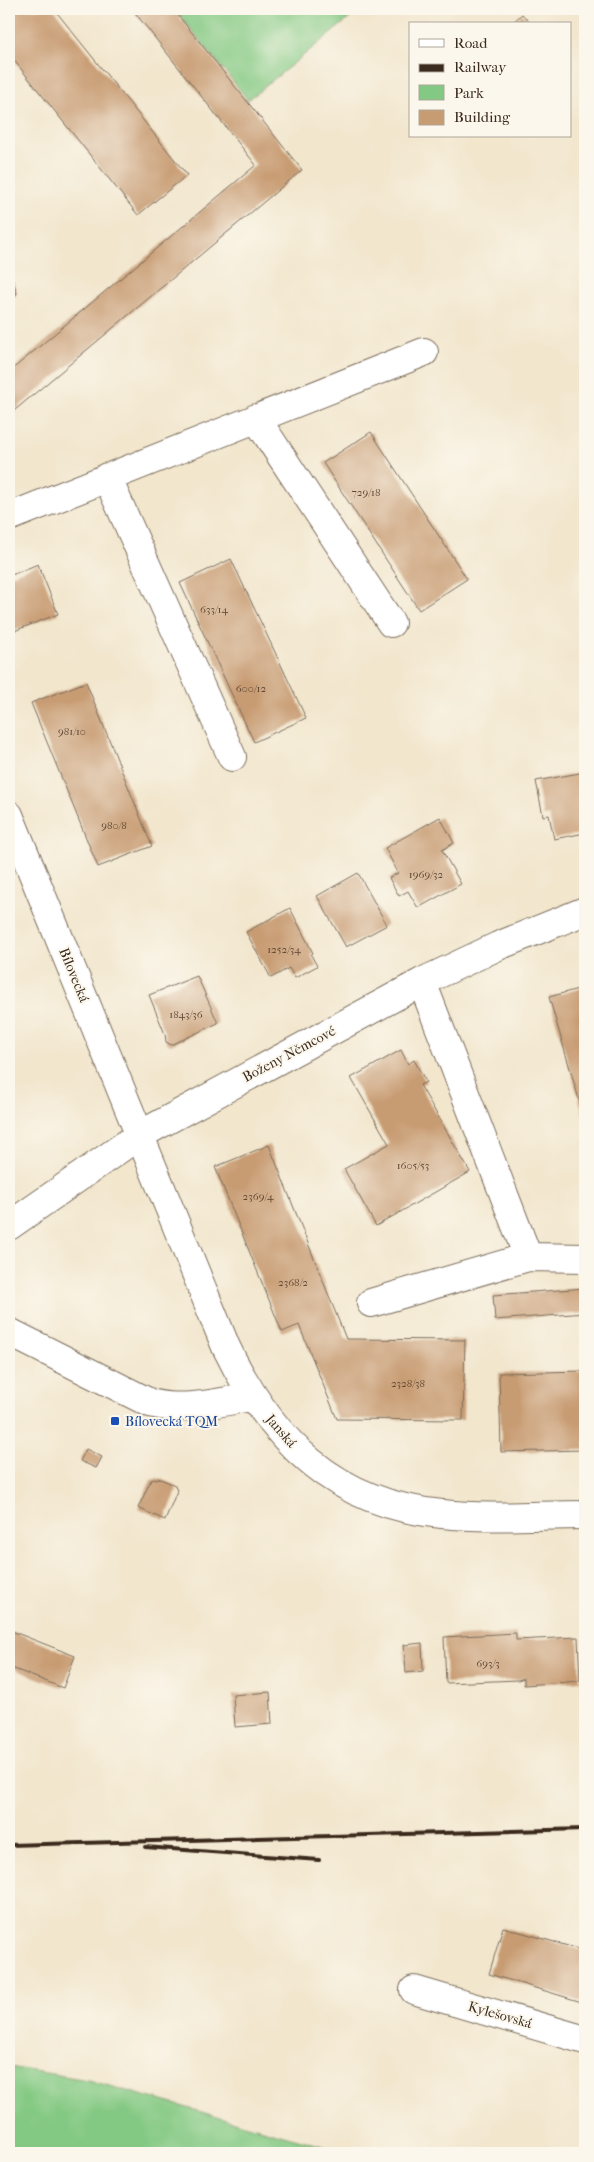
<svg xmlns="http://www.w3.org/2000/svg" width="594" height="2162" viewBox="0 0 594 2162" font-family="'IM FELL French Canon',serif">
<style>
.green{fill:#84c983;stroke:#607a50}
.building{fill:#c89c73}
.lines{fill:none;stroke-linecap:round;stroke-linejoin:round}
.minor-casing{stroke:#7b6c5b;stroke-width:30}
.major-casing{stroke:#7b6c5b;stroke-width:30}
.minor{stroke:#fff;stroke-width:28}
.major{stroke:#fff;stroke-width:28}
.rail{stroke:#3b2a1e;stroke-width:4}
.transit-dot{fill:#1a4fb4;stroke:#fbf7ec;stroke-width:2}
.labels{text-anchor:middle;dominant-baseline:central;stroke-width:4;stroke-linejoin:round;paint-order:stroke}
.number-label{font-size:11px;fill:#5e4633}
.street-label{font-size:14px;fill:#3b2a1e;stroke:#fbf7ec}
.transit-label{font-size:14px;fill:#164399;stroke:#fbf7ec;text-anchor:start}
</style>
<rect width="100%" height="100%" fill="#fbf7ec"/>
<filter id="ink" filterUnits="userSpaceOnUse"><feTurbulence type="fractalNoise" baseFrequency=".02" numOctaves="2"/><feDisplacementMap in="SourceGraphic" scale="10" xChannelSelector="R" yChannelSelector="G"/><feConvolveMatrix kernelMatrix="1 2 1 2 8 2 1 2 1" color-interpolation-filters="sRGB"/></filter>
<filter id="wash" filterUnits="userSpaceOnUse"><feTurbulence type="fractalNoise" baseFrequency=".0096" numOctaves="4" result="noise"/><feDisplacementMap in="SourceGraphic" scale="20" xChannelSelector="R" yChannelSelector="G"/><feGaussianBlur stdDeviation="1.12" result="paint"/><feColorMatrix in="noise" values="0 0 0 0 0 0 0 0 0 0 0 0 0 0 0 0 0 1.4 0 .05"/><feComposite in="paint" operator="in"/></filter>
<g filter="url(#wash)">
<rect width="100%" height="100%" fill="#f2e6cd"/>
<path class="green" d="M175,9H361L248,100Z
M9,2067L88,2080L337,2150L335,2153H9Z"/>
<g id="blocks">
<path class="building" d="M9,9H54L187,175L138,215L9,54Z
M132,9H173L302,170L9,415V372L256,165Z
M522,14L531,24H511Z
M9,270L17,293L9,304Z
M371,432L467,579L419,610L323,463Z
M231,559L306,718L254,742L180,583Z
M38,564L58,614L9,633V576Z
M86,682L152,846L98,867L31,703Z
M585,772V833L554,839L549,815L543,816L536,781Z
M440,817L454,843L442,850L461,884L418,908L408,891L399,896L389,878L398,873L385,848Z
M358,873L387,925L346,947L317,896Z
M290,908L313,953L311,955L317,966L295,978L289,968L271,978L246,932Z
M197,976L218,1023L171,1045L166,1042L165,1034L149,995Z
M585,987V1120L549,997Z
M401,1050L408,1064L414,1060L426,1082L420,1085L470,1172L376,1226L344,1169L389,1144L351,1078Z
M269,1145L346,1339L465,1340L463,1420L337,1419L299,1325L282,1332L215,1167Z
M585,1288V1313L495,1320L493,1295Z
M585,1371V1450L501,1452L499,1373Z
M86,1449L102,1457L96,1468L80,1461Z
M158,1478L175,1485L177,1491L165,1520L138,1508L151,1480Z
M9,1630L75,1656L63,1688L9,1667Z
M516,1633V1640L578,1637L580,1681L524,1685V1678L518,1680L446,1683L444,1637Z
M422,1643L423,1671L406,1673L404,1645Z
M270,1692L272,1724L235,1727L233,1695Z
M503,1927L585,1951V2003L489,1974Z"/>
</g>
</g>
<g filter="url(#ink)">
<use href="#blocks" fill-opacity="0" stroke="#7b6c5b" stroke-width="1"/>
<g class="lines">
<defs>
<path id="minor" d="M256,418L391,623
M107,477L232,757
M9,517L424,352
M422,982L528,1257
M9,1226L138,1136L422,982L498,946L585,911
M371,1303L528,1257L585,1258
M9,1332L150,1403C185,1412 218,1402 252,1397
M414,1990L585,2040"/>
<path id="major" d="M9,815L226,1347C271,1440 334,1504 442,1514C489,1519 538,1515 585,1515"/>
</defs>
<use href="#minor" class="minor-casing"/>
<use href="#major" class="major-casing"/>
<use href="#minor" class="minor"/>
<use href="#major" class="major"/>
<path class="rail" d="M9,1845L585,1829
M145,1847L319,1860"/>
</g>
</g>
<rect class="transit-dot" x="110" y="1416" width="10" height="10" rx="2.5"/>
<g class="labels">
<g class="number-label">
<text x="366" y="492">729/18</text>
<text x="214" y="609">633/14</text>
<text x="251" y="688">600/12</text>
<text x="72" y="731">981/10</text>
<text x="114" y="825">980/8</text>
<text x="426" y="874">1969/32</text>
<text x="284" y="949">1252/34</text>
<text x="186" y="1014">1843/36</text>
<text x="413" y="1165">1605/53</text>
<text x="258" y="1196">2369/4</text>
<text x="293" y="1282">2368/2</text>
<text x="408" y="1383">2328/38</text>
<text x="488" y="1663">693/3</text>
</g>
<g class="street-label">
<text transform="translate(74 975) rotate(68)">Bílovecká</text>
<text transform="translate(289 1054) rotate(-28)">Boženy Němcové</text>
<text transform="translate(281 1431) rotate(49)">Janská</text>
<text transform="translate(500 2015) rotate(16)">Kylešovská</text>
</g>
<g class="transit-label">
<text x="125" y="1421">Bílovecká TQM</text>
</g>
</g>
<rect width="594" height="2162" fill="none" stroke="#fbf7ec" stroke-width="30"/>
<rect x="409" y="22" width="162" height="115" fill="#fbf7ec" stroke="#aea59a"/>
<rect x="419" y="39" width="25" height="8" fill="#ffffff" stroke="#aea59a"/>
<text x="454" y="48" font-size="15" fill="#3b2a1e">Road</text>
<rect x="419" y="64" width="25" height="8" fill="#3b2a1e" stroke="#aea59a"/>
<text x="454" y="72" font-size="15" fill="#3b2a1e">Railway</text>
<rect x="419" y="85" width="25" height="15" fill="#84c983" stroke="#aea59a"/>
<text x="454" y="98" font-size="15" fill="#3b2a1e">Park</text>
<rect x="419" y="110" width="25" height="15" fill="#c89c73" stroke="#aea59a"/>
<text x="454" y="122" font-size="15" fill="#3b2a1e">Building</text>
</svg>
